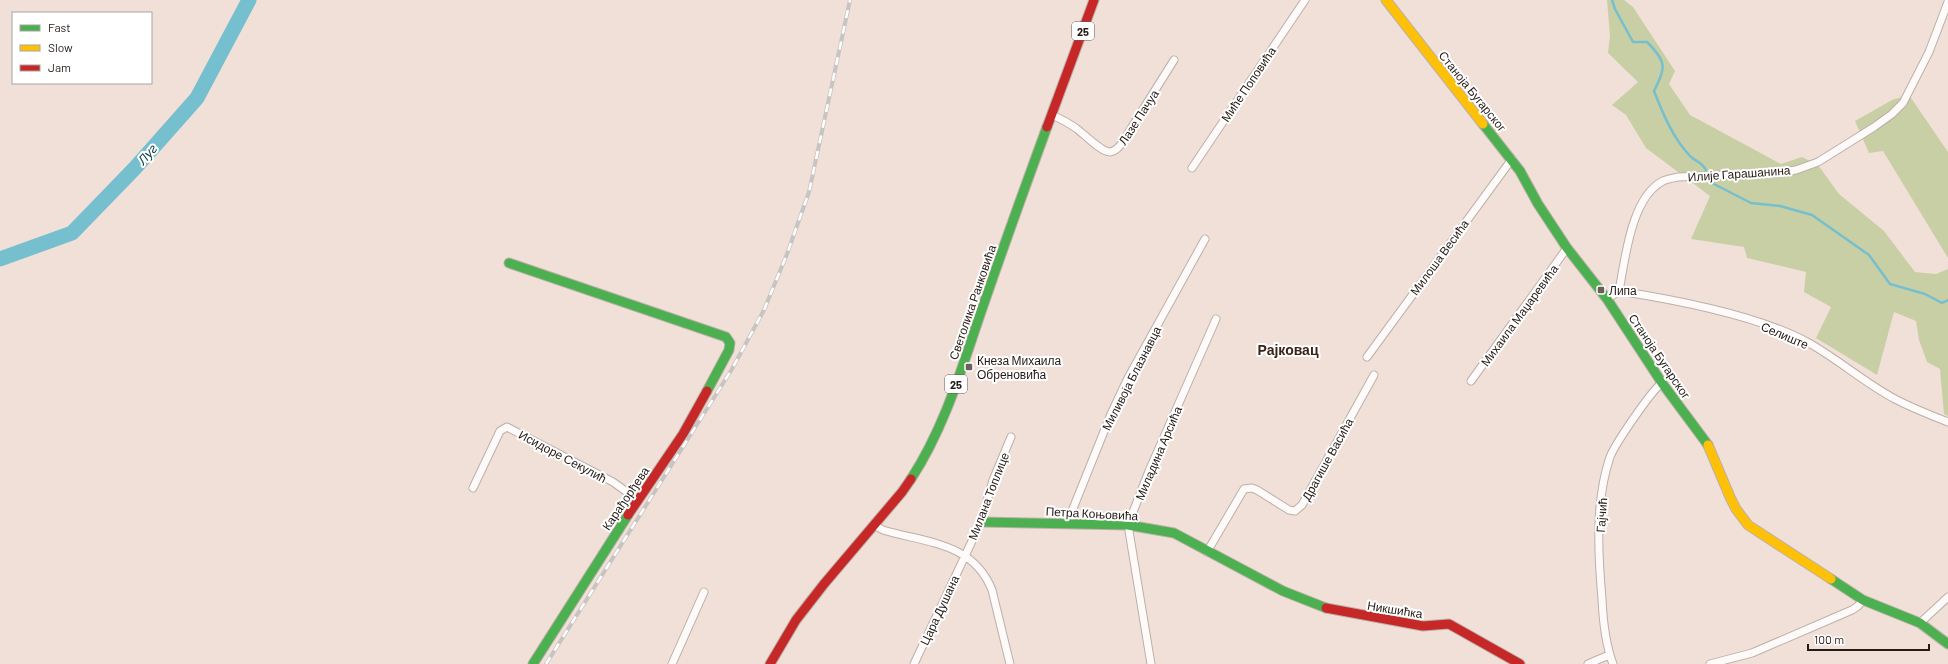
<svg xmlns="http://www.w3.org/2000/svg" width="1948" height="664" viewBox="0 0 1948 664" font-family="Barlow,sans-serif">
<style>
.green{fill:#c8cfa5}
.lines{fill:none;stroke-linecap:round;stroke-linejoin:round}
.stream{stroke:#75bfce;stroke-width:2.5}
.river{stroke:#75bfce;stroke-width:15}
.street-casing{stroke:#bcb0a9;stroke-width:9}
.fast-casing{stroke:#bcb0a9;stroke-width:11}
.slow-casing{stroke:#bcb0a9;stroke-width:11}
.jam-casing{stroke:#bcb0a9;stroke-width:11}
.street{stroke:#fdfaf9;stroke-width:7}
.fast{stroke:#4caf50;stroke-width:9}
.slow{stroke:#ffc107;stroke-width:9}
.jam{stroke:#c62828;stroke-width:9}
.rail-casing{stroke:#c8c4c2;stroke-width:4}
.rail{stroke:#fff;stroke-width:2.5;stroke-dasharray:8;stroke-linecap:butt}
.poi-dot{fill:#6c5f59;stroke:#fff;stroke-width:1.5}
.labels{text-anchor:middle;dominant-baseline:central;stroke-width:4;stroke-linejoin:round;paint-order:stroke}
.shield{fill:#fff;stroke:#665f5b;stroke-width:1}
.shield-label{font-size:11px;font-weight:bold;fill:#251a15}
.street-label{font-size:12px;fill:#251a15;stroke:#fff}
.poi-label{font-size:12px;fill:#251a15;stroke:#fff;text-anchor:start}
.water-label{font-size:13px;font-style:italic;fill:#023843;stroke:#fff}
.quarter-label{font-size:14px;font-weight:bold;fill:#3a2318;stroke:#fff}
</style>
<rect width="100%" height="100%" fill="#f0e0d8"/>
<path class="green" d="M1607,0H1624L1633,7L1675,71L1669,84L1690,115L1781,164L1802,157L1818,165L1839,194L1884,231L1915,272L1936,274L1948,269V416L1944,414L1940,369L1927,362L1919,340L1916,321L1894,312L1877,375L1816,338L1831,307L1804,292L1806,272L1747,258L1744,247L1691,239L1710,196L1646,148L1626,115L1612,105L1638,82L1608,53L1610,36Z
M1909,95L1948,152V258L1883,151L1869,153L1855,121L1892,100Z"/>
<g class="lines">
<path class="stream" d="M1612,0L1615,9L1633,42H1647C1667,62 1666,67 1654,91C1663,114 1673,138 1690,156C1696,162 1702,162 1706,170
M1712,183L1751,203L1780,206L1812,215L1869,255L1890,284L1925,294L1942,303L1948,300"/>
<path class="river" d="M0,259L72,233L135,168L197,98L249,0"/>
<defs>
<path id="street" d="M1052,115C1061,119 1069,123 1077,129C1084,134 1101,152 1110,152C1116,151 1119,147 1122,143L1174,60
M1192,168L1305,0
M1619,291C1625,260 1631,197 1663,181C1667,179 1673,178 1678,177L1777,173L1796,170L1818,162L1874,127L1892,114L1903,103L1929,52L1948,2
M1607,299L1619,291C1677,300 1758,315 1809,343C1839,360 1865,383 1895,399C1912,408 1930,415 1948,422
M1367,357L1512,159
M1471,381L1567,248
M473,488L500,431L507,427L613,482L638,500
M1069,523L1072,511L1111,414L1128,378L1205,239
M874,525L883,530C926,543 973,542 992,590L1010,664
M1207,552L1244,489L1252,488L1257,490L1289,510L1295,511L1302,505L1374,375
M1920,623L1948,597
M672,664L704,592
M914,664L981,522L993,480L1011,437
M1151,664L1128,525L1149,471L1216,319
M1588,664L1609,655
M1613,664C1605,643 1603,621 1602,599C1598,553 1595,501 1610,457C1615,444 1651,391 1662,383
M1710,664L1752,653L1852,610L1858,606L1863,600"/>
<path id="fast" d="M1483,124L1520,171L1538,204L1567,248L1607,299L1662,383L1708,445
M509,263L726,337L730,343L729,350L707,391
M911,479C945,427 962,367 982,309C1003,248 1025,187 1047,127
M981,522L1128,525L1174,533L1283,591L1326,608
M1831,579L1863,600L1920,623L1948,644
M533,664L628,515"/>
<path id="slow" d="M1386,0L1483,124
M1708,445L1730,497L1736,509L1748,525L1831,579"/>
<path id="jam" d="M1047,127L1094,0
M628,515L683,434L707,391
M1326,608L1423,626L1449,624L1520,664
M770,664L796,620L824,584L902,492L911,479"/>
</defs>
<use href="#street" class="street-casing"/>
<use href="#fast" class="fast-casing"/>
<use href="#slow" class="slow-casing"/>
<use href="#jam" class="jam-casing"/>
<use href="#street" class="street"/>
<use href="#fast" class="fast"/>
<use href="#slow" class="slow"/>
<use href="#jam" class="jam"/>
<defs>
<path id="rail" d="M546,664L732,369L764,310L787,254L809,192L850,0"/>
</defs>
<use href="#rail" class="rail-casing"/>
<use href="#rail" class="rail"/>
</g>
<g class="poi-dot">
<rect x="1597" y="286" width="8" height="8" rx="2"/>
<rect x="965" y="363" width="8" height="8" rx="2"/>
</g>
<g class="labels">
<g class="shield">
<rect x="1072" y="22" width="22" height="18" rx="3"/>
<rect x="945" y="375" width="22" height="18" rx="3"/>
</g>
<g class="shield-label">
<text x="1083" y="31">25</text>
<text x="956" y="384">25</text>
</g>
<g class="street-label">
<text transform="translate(1248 84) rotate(-56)">Миће Поповића</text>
<text transform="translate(1473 91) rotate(51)">Станоја Бугарског</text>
<text transform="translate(1138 117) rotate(-57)">Лазе Пачуа</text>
<text transform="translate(1739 173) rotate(-4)">Илије Гарашанина</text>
<text transform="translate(1439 257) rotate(-54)">Милоша Весића</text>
<text transform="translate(972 302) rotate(-71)">Светолика Ранковића</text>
<text transform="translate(1519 315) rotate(-54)">Михаила Маџаревића</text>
<text transform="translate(1785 335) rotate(23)">Селиште</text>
<text transform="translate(1660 356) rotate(56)">Станоја Бугарског</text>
<text transform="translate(1131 378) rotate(-63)">Миливоја Блазнавца</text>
<text transform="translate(1158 453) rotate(-67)">Миладина Арсића</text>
<text transform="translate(563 456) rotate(28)">Исидоре Секулић</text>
<text transform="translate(1327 459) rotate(-61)">Драгише Васића</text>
<text transform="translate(988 496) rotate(-69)">Милана Топлице</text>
<text transform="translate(625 498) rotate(-56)">Карађорђева</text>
<text transform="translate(1092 513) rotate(3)">Петра Коњовића</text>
<text transform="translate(1601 515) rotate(-86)">Гајчић</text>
<text transform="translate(1395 609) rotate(9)">Никшићка</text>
<text transform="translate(939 610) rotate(-65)">Цара Душана</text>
</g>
<g class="poi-label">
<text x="1609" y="290">Липа</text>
<text x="977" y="360">Кнеза Михаила<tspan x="977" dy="14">Обреновића</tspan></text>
</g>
<g class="water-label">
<text transform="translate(147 154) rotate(-48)">Луг</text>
</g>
<g class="quarter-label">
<text x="1288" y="349">Рајковац</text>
</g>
</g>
<rect x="12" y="12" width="140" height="72" fill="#ffffff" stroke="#a8a3a1"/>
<rect x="20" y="25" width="20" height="6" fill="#4caf50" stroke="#a8a3a1"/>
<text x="48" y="32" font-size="12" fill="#251a15">Fast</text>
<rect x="20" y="45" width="20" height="6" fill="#ffc107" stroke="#a8a3a1"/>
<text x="48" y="52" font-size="12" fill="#251a15">Slow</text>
<rect x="20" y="65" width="20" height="6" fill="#c62828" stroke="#a8a3a1"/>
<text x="48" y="72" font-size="12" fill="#251a15">Jam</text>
<path d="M1808 644v6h121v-6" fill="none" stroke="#251a15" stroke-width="2"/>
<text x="1814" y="644" font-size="12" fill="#251a15" stroke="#ffffff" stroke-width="3" paint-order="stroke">100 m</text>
</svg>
